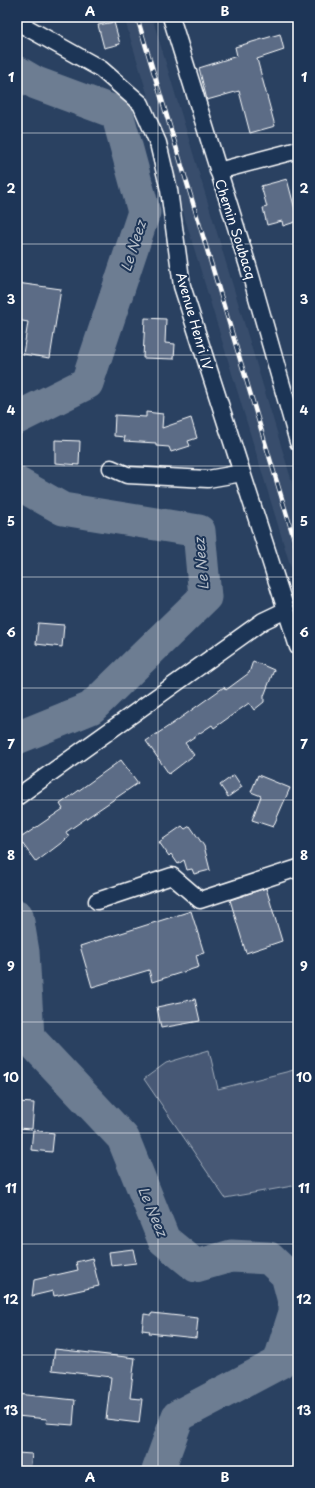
<svg xmlns="http://www.w3.org/2000/svg" width="315" height="1488" viewBox="0 0 315 1488" font-family="'Playpen Sans',sans-serif">
<style>
.built{fill:#394e6c}
.green{fill:#465975;stroke:#a2acba}
.lines{fill:none;stroke-linecap:round;stroke-linejoin:round}
.river{stroke:#6d7d92;stroke-width:33}
.building{fill:#5b6c86;stroke:#fff}
.minor-casing{stroke:#fff;stroke-width:19}
.minor{stroke:#1d3557;stroke-width:16}
.rail-casing{stroke:#fff;stroke-width:4.5}
.rail{stroke:#1d3557;stroke-width:3;stroke-dasharray:9;stroke-linecap:butt}
.grid{fill:none;stroke:#fff;stroke-width:1;stroke-opacity:0.55}
.labels{text-anchor:middle;dominant-baseline:central;stroke-width:4;stroke-linejoin:round;paint-order:stroke}
.street-label{font-size:13px;fill:#fff;stroke:#1d3557}
.water-label{font-size:14px;font-style:italic;fill:#b6bec8;stroke:#1d3557}
.neatline{fill:none;stroke:#fff;stroke-width:1.5}
.grid-label{font-size:13px;text-anchor:middle;font-weight:bold;fill:#fff}
</style>
<rect width="100%" height="100%" fill="#2a4161"/>
<filter id="ink" filterUnits="userSpaceOnUse"><feTurbulence type="fractalNoise" baseFrequency=".025" numOctaves="2"/><feDisplacementMap in="SourceGraphic" scale="8" xChannelSelector="R" yChannelSelector="G"/><feConvolveMatrix kernelMatrix="1 2 1 2 8 2 1 2 1" color-interpolation-filters="sRGB"/></filter>
<g filter="url(#ink)">
<path class="built" d="M124,17H152L298,502V591Z"/>
<path class="green" d="M209,1050L218,1089L298,1069V1185L225,1198L144,1079L166,1063Z"/>
<g class="lines">
<path class="river" d="M17,72L36,83L117,113L144,212L87,383L17,418
M17,483L63,509L199,531L205,597L91,708L17,738
M17,916L23,952L28,1037L123,1138L164,1240L196,1266L231,1256L269,1258L287,1275L296,1309L279,1363L178,1416L158,1471"/>
</g>
<path class="building" d="M114,22L120,44L104,48L98,25Z
M280,34L284,50L257,59L275,126L250,133L239,91L207,100L199,68L237,56L235,47Z
M287,179L298,221L283,226L282,221L267,225L263,208L267,207L261,186Z
M17,283L61,289L50,358L23,354L28,322L17,320Z
M145,318L166,319L165,343L175,344L174,359L143,358Z
M146,412L163,414L162,428L191,418L197,438L188,441L190,446L171,452L169,447L156,446V443L124,441L125,437L114,436L115,415L146,417Z
M55,440L80,441L79,465L55,463Z
M38,623L64,625L62,647L36,644Z
M253,661L274,670L264,696V702L254,710L249,703L214,728L212,725L185,743L194,755L169,774L146,741L172,724L224,687L226,690L249,673Z
M121,760L138,783L66,832L69,837L36,862L19,839L63,809L60,804Z
M234,775L242,787L228,797L220,785Z
M258,775L290,788L273,827L252,820L261,796L251,792Z
M182,826L185,829L190,826L204,846L210,870L194,874L192,869L187,870L184,860L178,864L171,854L169,856L159,842Z
M266,888L282,941L246,953L230,900Z
M191,911L204,953L196,955L199,967L152,982L149,970L92,987L80,946Z
M195,999L200,1021L161,1028L157,1007Z
M17,1102L34,1103L32,1129L17,1128Z
M33,1130L54,1133L52,1152L31,1150Z
M133,1249L136,1263L111,1266L109,1252Z
M92,1258L99,1286L54,1296L53,1291L32,1296L34,1280L78,1270L76,1262Z
M152,1313L198,1318L196,1338L149,1333L150,1331L142,1330L144,1314L151,1315Z
M55,1349L135,1358L130,1398L142,1399L139,1423L106,1419L111,1377L52,1370Z
M17,1394L75,1400L73,1425L46,1423L47,1419L17,1416Z
M17,1453L32,1454L30,1471H17Z"/>
<g class="lines">
<defs>
<path id="minor" d="M171,17L249,269L298,442
M17,22L101,69L141,104L158,143L169,190L182,286L298,647
M218,171L298,150
M111,468L127,475L208,479L242,473
M17,797L263,621L286,610
M97,901L172,876L200,900L298,868"/>
</defs>
<use href="#minor" class="minor-casing"/>
<use href="#minor" class="minor"/>
<defs>
<path id="rail" d="M137,17L298,552"/>
</defs>
<use href="#rail" class="rail-casing"/>
<use href="#rail" class="rail"/>
</g>
</g>
<path class="grid" d="M158,17V1471M17,133H298M17,244H298M17,355H298M17,466H298M17,577H298M17,688H298M17,800H298M17,911H298M17,1022H298M17,1133H298M17,1244H298M17,1355H298"/>
<g class="labels">
<g class="street-label">
<text transform="translate(236 229) rotate(72)">Chemin Soubacq</text>
<text transform="translate(195 321) rotate(74)">Avenue Henri IV</text>
</g>
<g class="water-label">
<text transform="translate(133 246) rotate(-72)">Le Neez</text>
<text transform="translate(201 564) rotate(-95)">Le Neez</text>
<text transform="translate(153 1211) rotate(67)">Le Neez</text>
</g>
</g>
<rect width="315" height="1488" fill="none" stroke="#1d3557" stroke-width="44"/>
<rect x="22" y="22" width="271" height="1444" class="neatline"/>
<g class="grid-label">
<text x="90" y="16">A</text>
<text x="225" y="16">B</text>
<text x="11" y="82">1</text>
<text x="304" y="82">1</text>
<text x="11" y="193">2</text>
<text x="304" y="193">2</text>
<text x="11" y="304">3</text>
<text x="304" y="304">3</text>
<text x="11" y="415">4</text>
<text x="304" y="415">4</text>
<text x="11" y="526">5</text>
<text x="304" y="526">5</text>
<text x="11" y="637">6</text>
<text x="304" y="637">6</text>
<text x="11" y="749">7</text>
<text x="304" y="749">7</text>
<text x="11" y="860">8</text>
<text x="304" y="860">8</text>
<text x="11" y="971">9</text>
<text x="304" y="971">9</text>
<text x="11" y="1082">10</text>
<text x="304" y="1082">10</text>
<text x="11" y="1193">11</text>
<text x="304" y="1193">11</text>
<text x="11" y="1304">12</text>
<text x="304" y="1304">12</text>
<text x="11" y="1415">13</text>
<text x="304" y="1415">13</text>
<text x="90" y="1482">A</text>
<text x="225" y="1482">B</text>
</g>
</svg>
